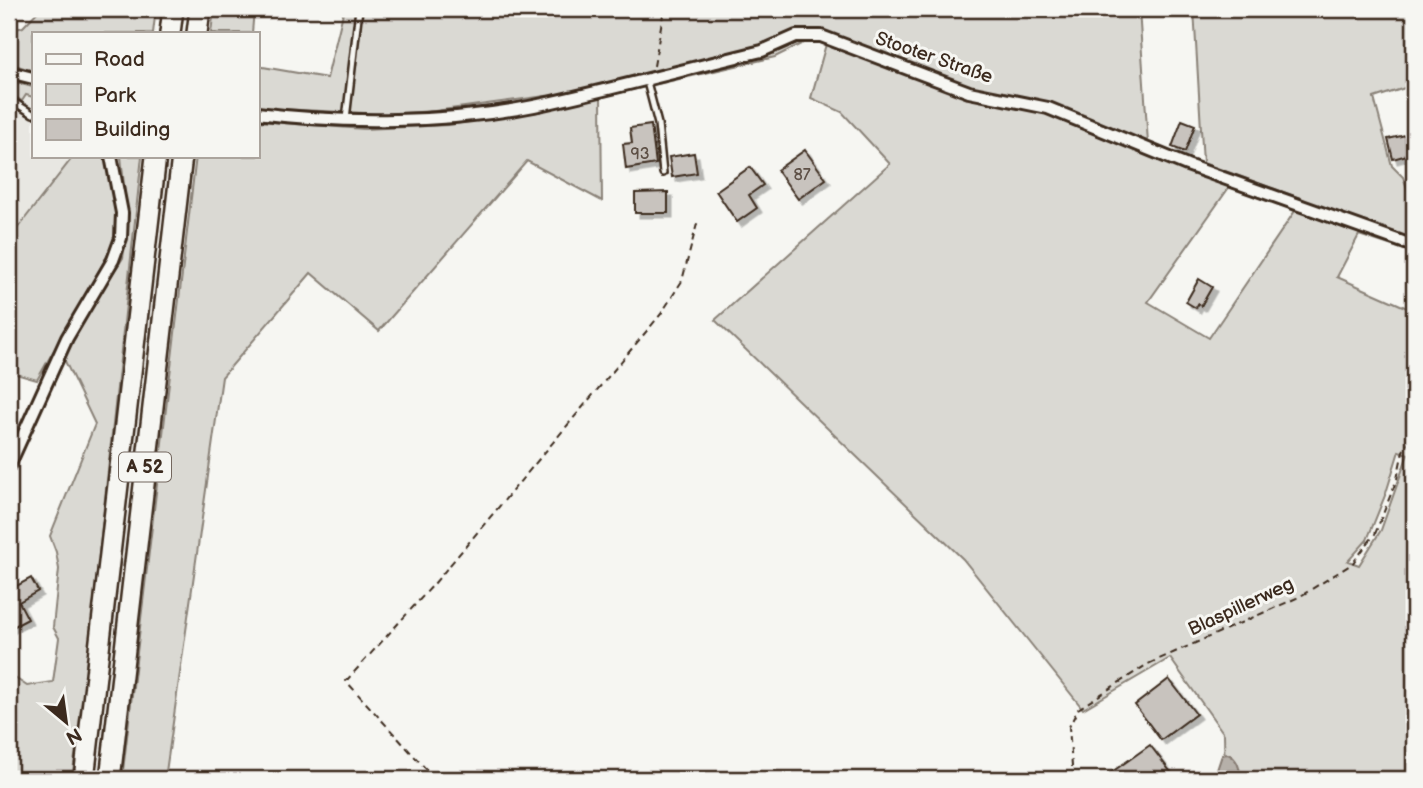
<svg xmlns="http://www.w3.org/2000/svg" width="1423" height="788" viewBox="0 0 1423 788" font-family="'Balsamiq Sans',sans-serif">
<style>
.built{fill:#e8e7e2}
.green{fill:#dad9d3;stroke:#8a8278;stroke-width:2;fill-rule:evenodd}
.water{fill:#b6b0a9;stroke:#857a71;stroke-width:2}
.building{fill:#c8c3be;stroke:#3b2a1e;stroke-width:2;filter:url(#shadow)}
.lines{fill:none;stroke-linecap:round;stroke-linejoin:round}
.lane-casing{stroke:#3b2a1e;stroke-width:10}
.street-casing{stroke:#3b2a1e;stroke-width:16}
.highway-casing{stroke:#3b2a1e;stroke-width:24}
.path{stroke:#3b2a1e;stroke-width:2;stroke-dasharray:7 5;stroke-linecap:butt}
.lane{stroke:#f6f6f2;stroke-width:5}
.street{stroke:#f6f6f2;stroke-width:10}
.highway{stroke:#f6f6f2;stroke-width:19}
.labels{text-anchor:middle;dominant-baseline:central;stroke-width:6;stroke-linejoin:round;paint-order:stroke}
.number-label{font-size:16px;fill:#5e5046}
.shield{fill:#f6f6f2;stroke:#73675e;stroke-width:2}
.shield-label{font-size:18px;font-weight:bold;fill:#3b2a1e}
.street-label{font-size:19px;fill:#3b2a1e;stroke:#f6f6f2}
</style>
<defs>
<filter id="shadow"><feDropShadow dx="4.5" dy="4.5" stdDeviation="0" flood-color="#0004"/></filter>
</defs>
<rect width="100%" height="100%" fill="#f6f6f2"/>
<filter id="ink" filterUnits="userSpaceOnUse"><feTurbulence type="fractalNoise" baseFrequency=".0143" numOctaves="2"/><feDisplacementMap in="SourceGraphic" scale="14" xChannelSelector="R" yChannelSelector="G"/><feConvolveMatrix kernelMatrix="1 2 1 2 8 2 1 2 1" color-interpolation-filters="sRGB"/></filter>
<g filter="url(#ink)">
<path class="built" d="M26,95L33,97V156H70L72,158L9,239V122Z"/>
<path class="green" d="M40,9H156L153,33H33V71L9,63V31L23,27Z
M214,9H254L252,33H211Z
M344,9H1139L1148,143L1146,155L1230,186L1148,302L1209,338L1303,199L1203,163L1194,9H1414V85L1374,98L1392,166L1403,177L1414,207V253L1359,235L1337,277L1414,311V779H1225L1224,734L1170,658L1083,709L963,559L715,320L890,164L842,112L811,98L826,44L809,40L775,57L601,97L602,201L527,161L379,331L311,273L222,377L165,779H122L196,156H257V121L364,129L448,125L544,111L546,96L435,111L387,114L257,108V66L327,78ZM1399,451L1408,454L1381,530L1359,565L1348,561L1367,540L1386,493Z
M9,81L33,87V97L26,95L22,101L9,93Z
M70,156H108L118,215L115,242L37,380L9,372V239L72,158Z
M121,156H142L87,665L72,779H9V674L27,686L53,682L59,638L53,627L59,569L56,552L50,536L95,424L63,357L70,338L123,258L128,224Z"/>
<path class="water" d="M1228,754C1237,758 1241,769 1240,779H1214L1222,755Z"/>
<path class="building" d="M1182,120L1195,125L1185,152L1172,147Z
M651,125L656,164L626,169L623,144L632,143L630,128Z
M1414,133V153L1393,159L1388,139Z
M805,150L826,179L798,199L777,170Z
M694,153L697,173L672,177L669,157Z
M750,167L763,185L749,195L757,208L737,222L716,191Z
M668,192V213H635V193Z
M1199,279L1212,287L1201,306L1198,304L1196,308L1186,302Z
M31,578L38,591L19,602L28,619L9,629V605L13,602L9,590Z
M1169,679L1196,714L1161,740L1135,705Z
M1150,745L1176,779H1155L1151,774L1142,779H1102Z"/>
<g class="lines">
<defs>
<path id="lane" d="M646,78L658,124L663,173
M9,99L33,114
M346,119L359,9"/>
<path id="street" d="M9,72L33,78
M257,113C344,124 448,123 534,106C610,90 686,69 762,51L796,36H821L969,92L1048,108L1187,165L1414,246
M9,466L67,338L113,260L121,238L122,213L111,156"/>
<path id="highway" d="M170,33L173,9
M197,33L200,9
M84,779L156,156
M110,779L182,156"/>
</defs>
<use href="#lane" class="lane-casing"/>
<use href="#street" class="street-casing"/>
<use href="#highway" class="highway-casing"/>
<path class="path" d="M654,66L664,9
M435,779L346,681L434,584L661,314L682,281L698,220
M1073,779L1069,727L1078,709L1148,664L1299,597L1352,564L1375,534L1397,479L1403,451L1414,434"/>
<use href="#lane" class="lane"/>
<use href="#street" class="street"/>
<use href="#highway" class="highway"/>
</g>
</g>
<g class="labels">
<g class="number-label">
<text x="640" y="154">93</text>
<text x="802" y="175">87</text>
</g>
<rect class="shield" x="119" y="452.5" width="52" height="29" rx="5"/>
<g class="shield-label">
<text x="145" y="467">A 52</text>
</g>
<g class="street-label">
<text transform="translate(934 58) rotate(19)">Stooter Straße</text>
<text transform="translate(1241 607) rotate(-25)">Blaspillerweg</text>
</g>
</g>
<rect width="1423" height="788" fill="none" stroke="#f6f6f2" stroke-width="35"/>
<rect x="18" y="18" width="1388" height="753" fill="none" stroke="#3b2a1e" stroke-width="2.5" filter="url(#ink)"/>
<rect x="32" y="32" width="228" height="126" fill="#f6f6f2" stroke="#aba49d" stroke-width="2"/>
<rect x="46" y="54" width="35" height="10" fill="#f6f6f2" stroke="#aba49d" stroke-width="2"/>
<text x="94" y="66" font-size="21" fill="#3b2a1e">Road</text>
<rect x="46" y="84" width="35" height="21" fill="#dad9d3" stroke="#aba49d" stroke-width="2"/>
<text x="94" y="102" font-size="21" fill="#3b2a1e">Park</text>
<rect x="46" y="119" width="35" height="21" fill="#c8c3be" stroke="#aba49d" stroke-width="2"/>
<text x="94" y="136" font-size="21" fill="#3b2a1e">Building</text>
<g transform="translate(66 722) rotate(151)" stroke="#f6f6f2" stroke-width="5" paint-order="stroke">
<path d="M0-5L12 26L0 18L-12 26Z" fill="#3b2a1e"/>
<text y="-10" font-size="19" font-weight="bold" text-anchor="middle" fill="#3b2a1e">N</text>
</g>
</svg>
